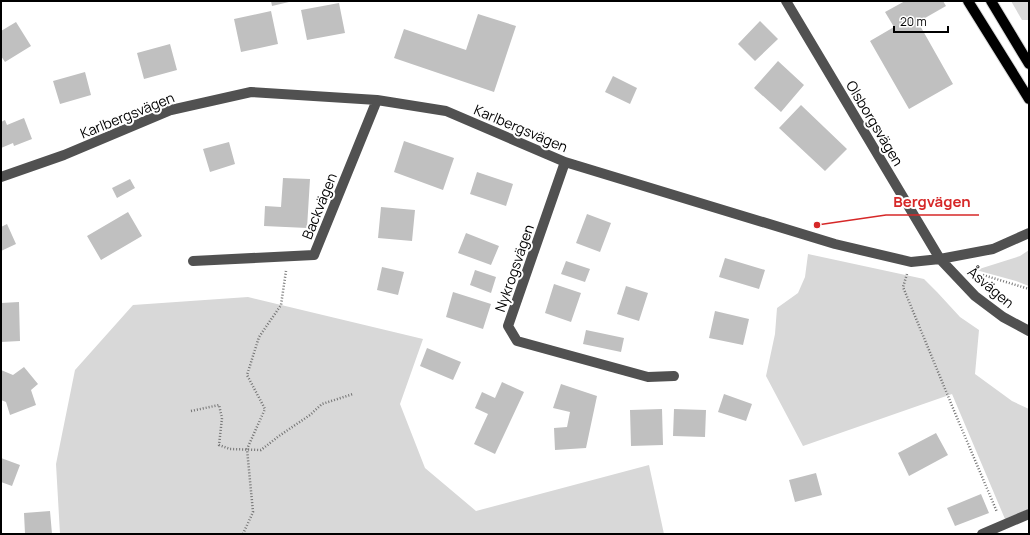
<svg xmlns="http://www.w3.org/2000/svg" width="1030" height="535" viewBox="0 0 1030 535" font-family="Manrope,sans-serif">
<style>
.green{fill:#d8d8d8}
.building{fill:#c0c0c0}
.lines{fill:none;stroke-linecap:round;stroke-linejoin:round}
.major-casing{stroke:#dbdbdb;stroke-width:12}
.path{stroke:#737373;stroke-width:2.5;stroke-dasharray:1 2;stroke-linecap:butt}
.minor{stroke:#515151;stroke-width:10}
.major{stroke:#000;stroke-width:10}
.labels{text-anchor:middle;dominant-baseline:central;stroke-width:4;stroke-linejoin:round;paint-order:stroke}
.street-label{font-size:14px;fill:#000;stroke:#fff}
.leader{fill:none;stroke:#d62828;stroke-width:1.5}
.callout-dot{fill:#d62828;stroke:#fff;stroke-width:1.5}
.callout-label{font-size:15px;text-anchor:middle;font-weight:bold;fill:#d62828;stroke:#fff;stroke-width:4;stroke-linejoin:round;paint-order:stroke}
</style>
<rect width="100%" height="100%" fill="#fff"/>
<path class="green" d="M1011,1H1029V20H1022Z
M1029,250V286L1016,281L976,270L1020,256Z
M808,254L924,279L937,292L960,317L979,330L975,374L1012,401L1029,409V470L1028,474L1029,475V509L1005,519L952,394L803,446L766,376L775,334L777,308L798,293L805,277Z
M248,297L423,339L400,404L425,468L476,511L649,465L664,534H60L56,464L75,370L133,305Z"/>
<path class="building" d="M271,1H289V2L272,6Z
M905,1H943L946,6L918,22L953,84L909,109L870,41L894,27L885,12Z
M339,3L345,33L307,40L301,10Z
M271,11L278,44L241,52L234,19Z
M478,14L516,26L494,92L394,58L404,29L466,50Z
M760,21L778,39L755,61L738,44Z
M16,22L31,46L5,62L1,56V31Z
M170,44L177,70L144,79L137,53Z
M778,61L804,85L781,112L754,88Z
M85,72L91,95L60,104L53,81Z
M613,76L637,88L630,104L605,92Z
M801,105L847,149L825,171L779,128Z
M24,118L32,139L14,146L13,143L1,148V122L5,120L7,125Z
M404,141L454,158L443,190L394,172Z
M229,142L235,164L210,172L203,149Z
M477,172L513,184L506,206L470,194Z
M283,178L310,179L307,228L264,226L265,206L281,207Z
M130,179L135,188L117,198L112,188Z
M381,207L415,210L412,241L378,238Z
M128,212L142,236L101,260L87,236Z
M587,214L611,223L600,252L576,243Z
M7,224L16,244L1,251V227Z
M466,233L499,246L491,265L458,253Z
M725,258L765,270L759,289L719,277Z
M566,261L590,269L585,282L561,274Z
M382,267L404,272L398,295L377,290Z
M475,270L496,277L491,293L470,285Z
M554,284L581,293L571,322L545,313Z
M626,286L648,293L639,321L617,314Z
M453,292L491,304L483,329L446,317Z
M19,302L20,341L1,342V303Z
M715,311L749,319L743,345L709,338Z
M586,330L624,338L621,352L583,344Z
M427,348L461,362L453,380L420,366Z
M24,367L38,384L31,390L36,405L10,415L6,402L1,400V370L13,375Z
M502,382L524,392L495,454L474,444L488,414L475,408L482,392L495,398Z
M561,384L597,396L586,448L555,450L554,428L567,427L570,412L553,408Z
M724,394L752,404L746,421L718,412Z
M662,409L663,445L631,446L630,410Z
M674,409L706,410L705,437L673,436Z
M936,433L948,455L909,476L898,453Z
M1,458L20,465L12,486L1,482Z
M816,473L822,495L795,502L789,480Z
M981,494L989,513L955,526L947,508Z
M50,511L52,534H25L24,513Z"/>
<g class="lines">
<defs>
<path id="major" d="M968,1L1029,99
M991,1L1029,64"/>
</defs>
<use href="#major" class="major-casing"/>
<path class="path" d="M907,274L903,287L955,413L997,512
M974,275H983L1029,289
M191,411L219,405L222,418L219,445L230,449L261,450L279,436L310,415L322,404L353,394
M243,534L253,512L247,449L265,409L247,375L259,337L281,305L286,271"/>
<path class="minor" d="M786,1L940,259L975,296L1003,317L1029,331
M565,162L508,326L517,341L648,377L674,376
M1,177L64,155L171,110L251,92L377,100L446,111L565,162L835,244L911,262L940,259L993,249L1029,233
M193,261L314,255L377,100
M982,534L1029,514"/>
<use href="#major" class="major"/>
</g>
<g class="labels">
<g class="street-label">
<text transform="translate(127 115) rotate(-22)">Karlbergsvägen</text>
<text transform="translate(875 123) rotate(59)">Olsborgsvägen</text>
<text transform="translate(521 128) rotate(23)">Karlbergsvägen</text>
<text transform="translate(319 206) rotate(-68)">Backvägen</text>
<text transform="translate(514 268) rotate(-71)">Nykrogsvägen</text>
<text transform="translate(991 287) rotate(40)">Åsvägen</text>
</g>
</g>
<path class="leader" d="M817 225L886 215H979"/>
<circle class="callout-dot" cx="817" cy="225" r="4"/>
<g class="callout-label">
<text x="932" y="207">Bergvägen</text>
</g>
<rect width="1030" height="535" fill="none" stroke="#000000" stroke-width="4"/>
<path d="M894 26v6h54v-6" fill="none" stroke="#000000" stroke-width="2"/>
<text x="900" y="26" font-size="12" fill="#000000" stroke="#ffffff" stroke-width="3" paint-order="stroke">20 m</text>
</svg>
